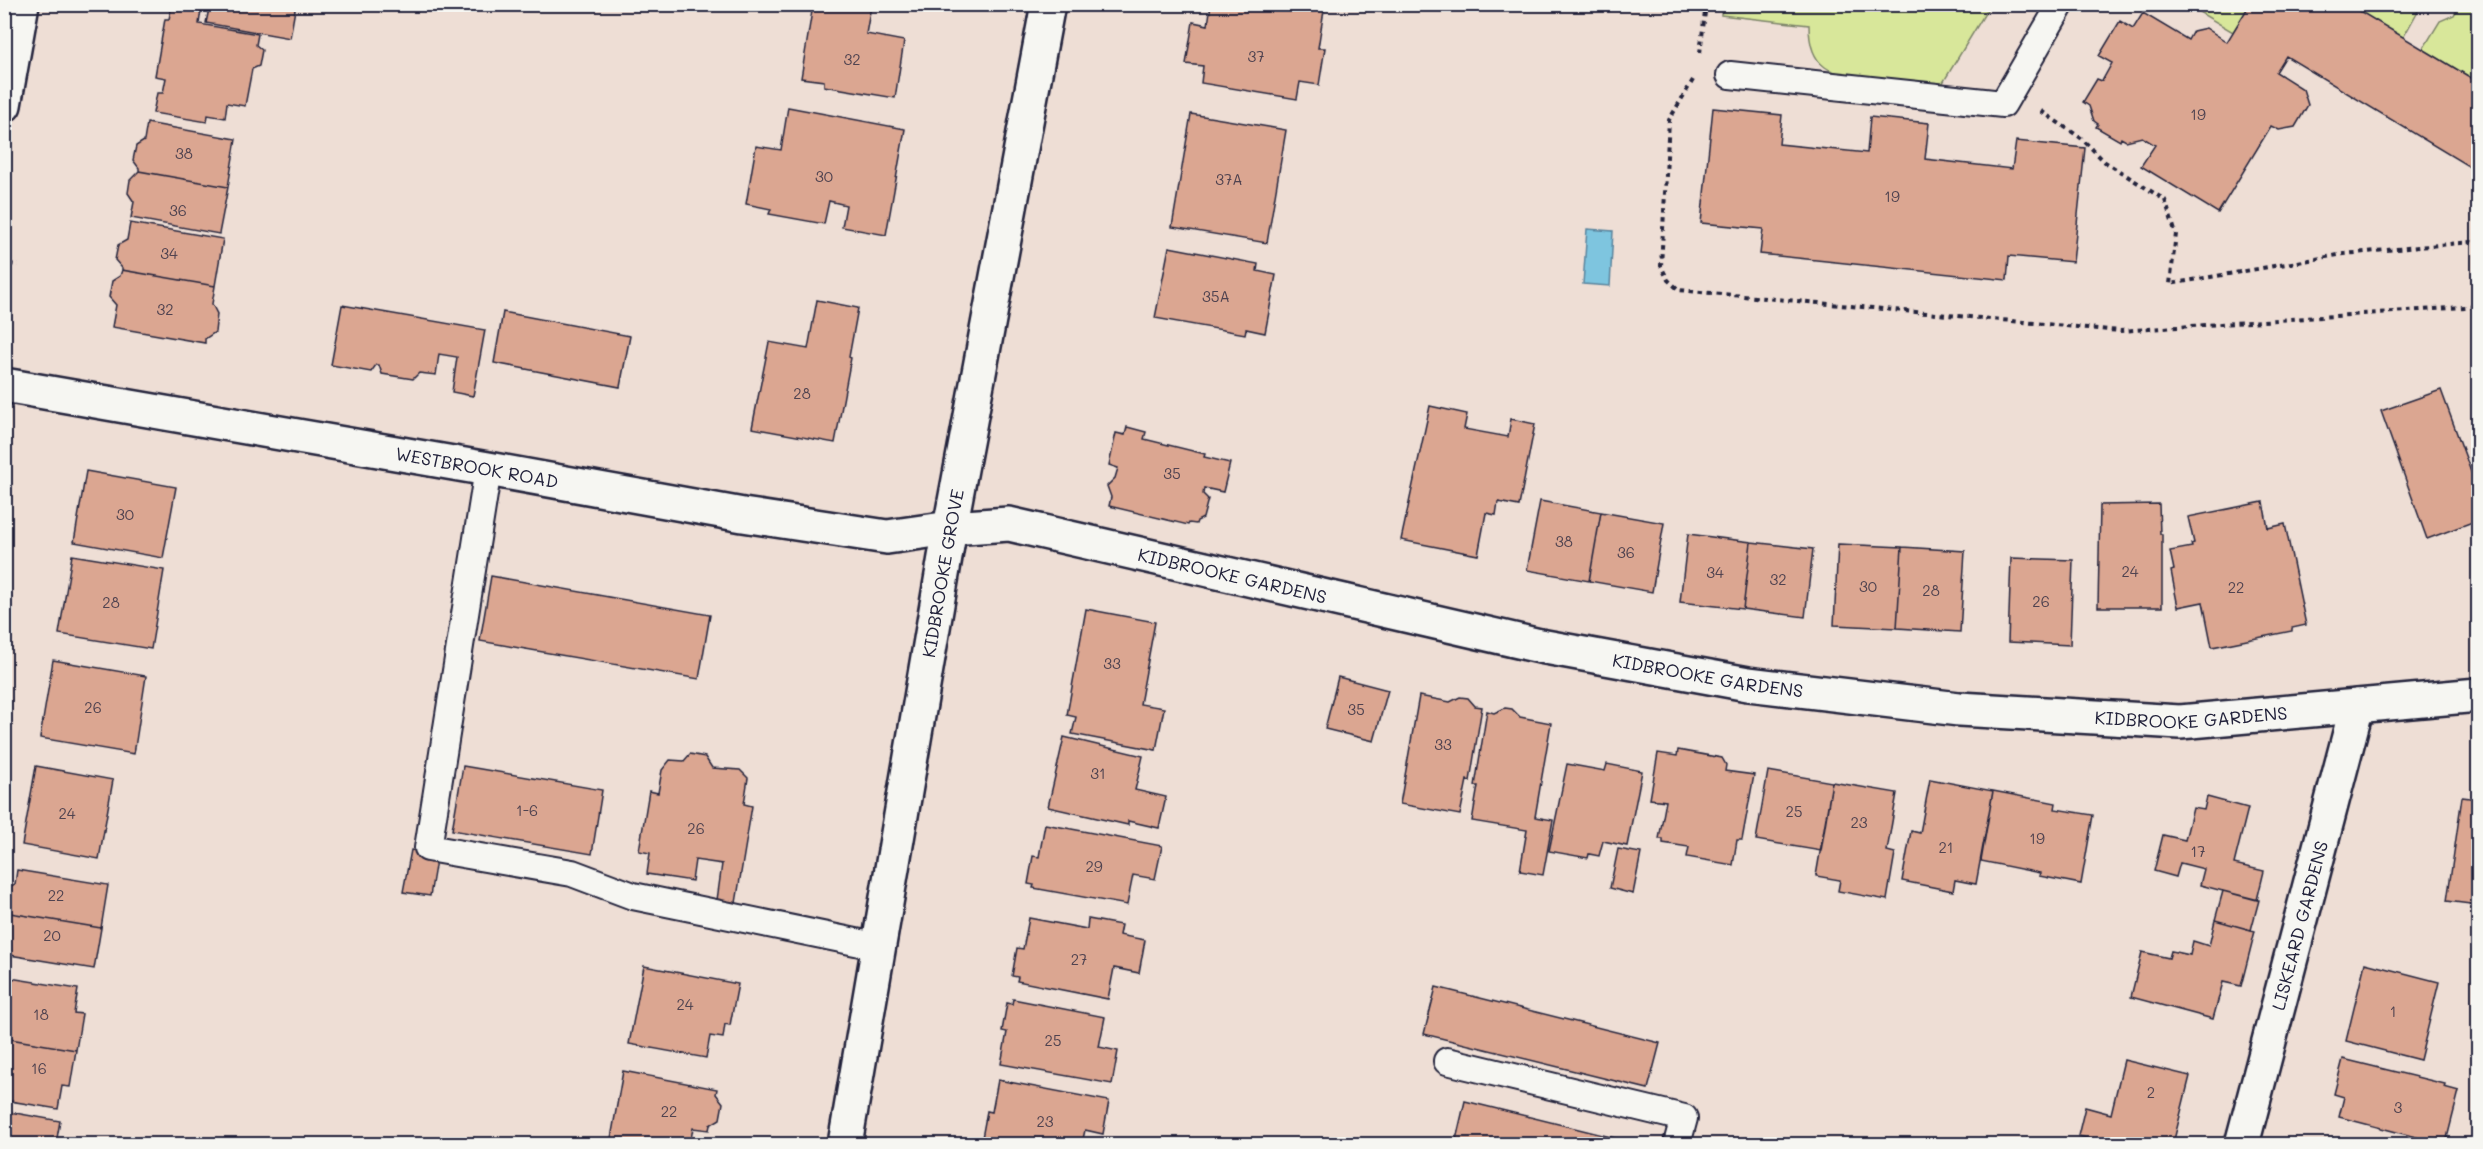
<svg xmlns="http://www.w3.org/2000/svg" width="2483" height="1149" viewBox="0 0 2483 1149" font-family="Mali,sans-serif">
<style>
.green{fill:#d8e79a;stroke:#7d846a;stroke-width:1.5}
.water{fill:#7ec5df;stroke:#59849d;stroke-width:1.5}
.building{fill:#dba691;stroke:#22223b;stroke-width:1.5}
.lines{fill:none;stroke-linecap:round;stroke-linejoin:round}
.lane-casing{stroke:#22223b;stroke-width:30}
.street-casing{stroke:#22223b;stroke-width:38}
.primary-casing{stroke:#22223b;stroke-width:38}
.path{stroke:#22223b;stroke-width:4;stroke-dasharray:4.5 4.5;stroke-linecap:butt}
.lane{stroke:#f6f6f2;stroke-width:26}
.street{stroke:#f6f6f2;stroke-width:33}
.primary{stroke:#f6f6f2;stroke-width:33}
.labels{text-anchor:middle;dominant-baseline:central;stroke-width:4.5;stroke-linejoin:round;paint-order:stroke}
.number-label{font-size:15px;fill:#504350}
.street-label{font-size:18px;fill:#22223b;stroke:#f6f6f2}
</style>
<rect width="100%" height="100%" fill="#eeded5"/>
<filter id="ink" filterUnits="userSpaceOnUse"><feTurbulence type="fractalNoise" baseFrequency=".0167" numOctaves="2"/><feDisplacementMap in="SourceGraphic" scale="12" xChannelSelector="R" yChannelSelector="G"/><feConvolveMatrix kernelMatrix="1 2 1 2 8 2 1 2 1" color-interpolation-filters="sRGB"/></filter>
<g filter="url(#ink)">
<path class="green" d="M1722,4L1990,5L1941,86C1915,83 1844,81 1825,67C1812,58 1809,40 1809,25L1721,15Z
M2187,5L2250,4V5L2233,32Z
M2348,5H2418L2419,9L2403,38Z
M2460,5H2478V82L2423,49L2440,21L2454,15Z"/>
<path class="water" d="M1587,229L1613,231L1610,286L1583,284Z"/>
<path class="building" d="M210,4H296L290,38L206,23Z
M837,4L871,6L866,34L904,41L895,98L824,86V81L801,78L813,5L836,9Z
M1211,4H1325L1318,48H1325L1319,85L1300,82L1297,99L1201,83L1203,66L1186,64L1193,22L1208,25Z
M2250,4H2348L2478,82V172L2286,56L2276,72L2303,89L2308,105L2295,127L2279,130L2271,126L2218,213L2141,166L2155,145L2142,137L2126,141L2121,138L2120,141L2096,127L2098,124L2094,121L2089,106L2083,102L2097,79L2102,81L2112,63L2099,56L2120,21L2133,29L2143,13L2188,40L2193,31L2206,28L2227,42Z
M172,5L201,10L199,24L258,34L256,45L262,50L259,66L252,69L245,106L227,103L225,118L208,115L207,122L153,113L157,93H163L166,78L155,76L165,19H169Z
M788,107L905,129L886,235L842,227L846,205L829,201L824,224L769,214L771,209L746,204L756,146L781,150Z
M1713,108L1782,115L1779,144L1867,153L1870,117L1929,123L1925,159L2012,169L2016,141L2085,148L2073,262L2009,256L2007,280L1760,254L1763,229L1701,223Z
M1191,114L1286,130L1267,243L1172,227Z
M147,123L236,139L228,187L139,171V168L133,160L136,146L144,141Z
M139,171L228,187L219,234L131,218L134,202L128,193L130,180Z
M130,223L223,239L215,286L122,270V268L115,260L118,245L127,240Z
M1169,247L1258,264L1257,271L1276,275L1265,333L1246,329L1245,334L1155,318Z
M122,270L215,286L212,304L217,314L215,332L205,339V343L112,327L116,305L109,297L112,281L120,276Z
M817,300L858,308L849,357L851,358L835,443L752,428L769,342L808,349Z
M342,305L485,330L473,396L452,392L457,357L439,354L436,375L419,373L413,379L382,374L379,365H376L371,372L331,365Z
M503,312L630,336L620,387L494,363Z
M2441,390L2478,491V520L2427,539L2381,411Z
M1430,406L1467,414L1464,429L1508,437L1511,419L1535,424L1519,506L1498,502L1496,515L1486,513L1478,555L1401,540Z
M1127,427L1146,432L1144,439L1205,454L1204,457L1230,463L1223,492L1204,488L1203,494L1208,499L1203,518L1197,521L1196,524L1189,523L1188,525L1109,506L1111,497L1107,486L1115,478L1118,468L1109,465L1116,433L1125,435Z
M86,471L176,487L163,558L74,542Z
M1540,501L1601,512L1589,581L1527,570Z
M2263,502L2268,528L2285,524L2306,625L2292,628V631L2212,647L2203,602L2178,607L2171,571L2174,570L2170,551L2192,547L2191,544L2194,543L2188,517Z
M2159,504L2160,534H2162V607H2098L2100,505Z
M1601,512L1664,523L1652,592L1589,581Z
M1688,534L1751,542L1743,609L1680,602Z
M1751,542L1813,549L1805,617L1743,609Z
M1838,544L1902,547L1897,628L1834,625Z
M1902,547L1965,551L1960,632L1897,628Z
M72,555L164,570L151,649L59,634Z
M2011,558L2073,560L2070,645L2008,642Z
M491,576L710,615L699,679L480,641Z
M1086,609L1155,622L1140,704L1164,708L1156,750L1072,734L1076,717L1067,715Z
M53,660L146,676L134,754L40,738Z
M1338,677L1388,690L1374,741L1325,729Z
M1419,696L1450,702L1460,697L1468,698L1475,706L1482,707L1470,781L1467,780L1460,815L1400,804Z
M1505,708L1512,709L1520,717L1551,723L1535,817L1553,820L1543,875L1520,871L1527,830L1472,821L1478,786H1475L1487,711L1494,713Z
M1064,737L1143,756L1135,790L1166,797L1159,828L1128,821V825L1048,807Z
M1678,750L1722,758L1726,765L1725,771L1754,775L1742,840H1737L1733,865L1687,857L1689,847L1663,843V839H1659L1666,801L1650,799L1658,753L1677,756Z
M690,754L705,757L712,768L740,770L748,778L744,804L752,806L736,903L717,900L722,864L695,860L692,881L647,874L650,853L639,851L649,791L658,793L662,770L670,760L684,761Z
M1567,764L1605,771L1607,764L1642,771L1627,846L1603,841L1599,856L1589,854L1588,858L1549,851Z
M36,766L113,780L99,859L22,845Z
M463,766L602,790L592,854L452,830Z
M1768,771L1832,782L1821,851L1756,840Z
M1930,779L1993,791L1976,884L1955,880L1953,891L1902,881L1911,831L1920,833Z
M1832,782L1897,793L1887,851L1895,853L1887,900L1838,891L1840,880L1816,876Z
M1993,791L2056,803L2055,809L2093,815L2081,884L2039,876L2040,873L1981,861Z
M2207,797L2248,808L2234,864L2264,871L2257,900L2200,885L2204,869L2180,863L2176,877L2154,871L2163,835L2185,840L2193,808L2204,810Z
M2462,797L2478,799V905L2447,901Z
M1045,824L1162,846L1155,879L1133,875L1127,905L1033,888L1034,885L1028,884L1033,856L1039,857Z
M1618,849L1641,853L1633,894L1610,888Z
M411,850L437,854L430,896L403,892Z
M17,870L108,885L101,928L10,913L4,902L7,888L15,884Z
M2223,891L2259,900L2251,930L2215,920Z
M10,913L101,928L94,969L4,954V917Z
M1029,918L1087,929L1088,919L1121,925L1119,935L1145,940L1139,973L1114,968L1108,999L1017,981L1018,977L1012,976L1017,948L1023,949Z
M2215,920L2255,931L2241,986L2223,982L2213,1019L2131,997L2142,952L2169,958L2171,951L2190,955L2193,941L2209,946Z
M2365,963L2439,982L2420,1060L2346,1041Z
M644,966L738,984L730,1025L725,1024L723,1038L710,1036L706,1058L629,1044Z
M4,977L78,989L74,1013L82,1014L76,1050L4,1038Z
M1436,987L1660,1043L1648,1089L1424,1034Z
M1013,999L1105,1017L1099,1047L1118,1051L1112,1084L1001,1064L1007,1032L1002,1031L1007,1003L1012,1004Z
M4,1038L76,1050L70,1087L62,1086L58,1109L4,1100Z
M2343,1059L2445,1084L2444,1087L2459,1091L2446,1142L2432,1138L2431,1141L2339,1117L2344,1097L2334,1094Z
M2124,1060L2190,1076L2173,1144H2112L2078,1136L2085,1107L2111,1114Z
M623,1071L717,1089L716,1094L723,1103L720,1119L710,1125L709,1130L693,1128L690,1144H610Z
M998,1080L1109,1101L1103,1134L1085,1130L1082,1144H986L987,1140L982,1138L987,1111L992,1112Z
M1465,1101L1639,1144H1455Z
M4,1111L60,1121L56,1144H4Z"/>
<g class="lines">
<defs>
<path id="lane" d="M1730,75L2003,104L2061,4
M488,469L428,848L572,873L633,896L880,947
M1447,1061L1684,1118L1677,1144"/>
<g id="street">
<path id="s1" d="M4,385L488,469L743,515L887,537L950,528L1009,524L1540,646L1748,684L1959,709L2180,722L2478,695"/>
<path id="s2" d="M845,1144L950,528L1048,4"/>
<path id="s3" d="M2242,1144L2357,706"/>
</g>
<path id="primary" d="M4,105L22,4"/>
</defs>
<use href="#lane" class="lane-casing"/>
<use href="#street" class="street-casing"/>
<use href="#primary" class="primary-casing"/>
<path class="path" d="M1700,53L1706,4
M1693,80L1669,120L1661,266L1668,280L1679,290L2120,331L2478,306
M2041,111L2081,138L2105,162L2165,200L2176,234L2170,284L2344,254L2471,242L2478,245
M9,264L18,265"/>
<use href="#lane" class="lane"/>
<use href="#street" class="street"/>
<use href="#primary" class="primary"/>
</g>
</g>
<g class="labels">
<g class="number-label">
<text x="1256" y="56">37</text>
<text x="852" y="59">32</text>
<text x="2198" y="114">19</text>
<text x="184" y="153">38</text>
<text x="824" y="176">30</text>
<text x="1229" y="179">37A</text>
<text x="1892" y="196">19</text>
<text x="178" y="210">36</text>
<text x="169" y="253">34</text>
<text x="1216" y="296">35A</text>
<text x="165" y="309">32</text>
<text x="802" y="393">28</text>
<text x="1172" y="473">35</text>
<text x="125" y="514">30</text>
<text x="1564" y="541">38</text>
<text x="1626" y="552">36</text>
<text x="2130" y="571">24</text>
<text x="1715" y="572">34</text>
<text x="1778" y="579">32</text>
<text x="1868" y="586">30</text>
<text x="2236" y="587">22</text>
<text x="1931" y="590">28</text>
<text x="2041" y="601">26</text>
<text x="111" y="602">28</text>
<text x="1112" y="663">33</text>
<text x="93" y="707">26</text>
<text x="1356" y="709">35</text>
<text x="1443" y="744">33</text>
<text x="1098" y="773">31</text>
<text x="527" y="810">1-6</text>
<text x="1794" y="811">25</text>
<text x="67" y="813">24</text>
<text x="1859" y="822">23</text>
<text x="696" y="828">26</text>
<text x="2037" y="838">19</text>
<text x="1946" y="847">21</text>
<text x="2198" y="851">17</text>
<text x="1094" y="866">29</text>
<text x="56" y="895">22</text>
<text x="52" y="935">20</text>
<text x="1079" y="959">27</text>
<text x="685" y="1004">24</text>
<text x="2393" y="1011">1</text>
<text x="41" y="1014">18</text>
<text x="1053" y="1040">25</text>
<text x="39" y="1068">16</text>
<text x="2151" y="1092">2</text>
<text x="2398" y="1107">3</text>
<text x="669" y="1111">22</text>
<text x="1045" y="1121">23</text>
</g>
<g class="street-label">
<text stroke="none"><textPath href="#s1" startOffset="480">WESTBROOK ROAD</textPath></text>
<text stroke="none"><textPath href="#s2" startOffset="579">KIDBROOKE GROVE</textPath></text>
<text stroke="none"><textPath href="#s1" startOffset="1248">KIDBROOKE GARDENS</textPath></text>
<text stroke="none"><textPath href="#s1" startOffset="1734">KIDBROOKE GARDENS</textPath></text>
<text stroke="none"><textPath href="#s1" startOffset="2220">KIDBROOKE GARDENS</textPath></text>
<text stroke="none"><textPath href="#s3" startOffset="226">LISKEARD GARDENS</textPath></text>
</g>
</g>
<rect width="2483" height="1149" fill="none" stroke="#f6f6f2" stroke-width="24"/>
<rect x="12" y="12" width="2459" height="1125" fill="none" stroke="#22223b" stroke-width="2" filter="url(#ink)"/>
</svg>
